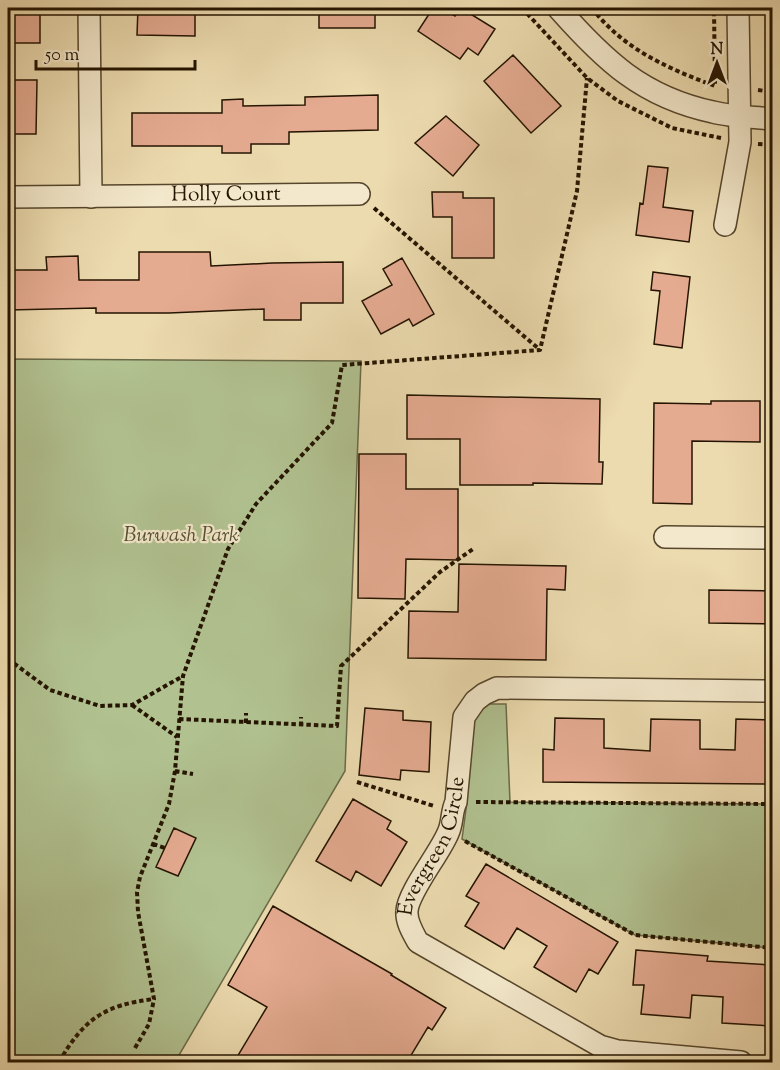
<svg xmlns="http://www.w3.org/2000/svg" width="780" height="1070" viewBox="0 0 780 1070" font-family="'Sorts Mill Goudy',serif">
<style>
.green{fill:#b1c190;stroke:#6a6a48;stroke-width:1.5}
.building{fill:#e5ab91;stroke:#241400;stroke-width:1.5}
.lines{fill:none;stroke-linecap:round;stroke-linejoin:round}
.minor-casing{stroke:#56462c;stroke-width:24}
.path{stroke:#241400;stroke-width:4;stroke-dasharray:4.5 3;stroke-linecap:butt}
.minor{stroke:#f3e8cb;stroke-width:21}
.labels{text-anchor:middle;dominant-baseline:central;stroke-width:4.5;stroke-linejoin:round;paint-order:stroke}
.street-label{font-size:21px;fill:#241400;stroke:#f3e8cb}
.park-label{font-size:21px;font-style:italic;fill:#555132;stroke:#f3e8cb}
</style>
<rect width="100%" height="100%" fill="#ecdbaf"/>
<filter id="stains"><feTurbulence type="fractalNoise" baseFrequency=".00333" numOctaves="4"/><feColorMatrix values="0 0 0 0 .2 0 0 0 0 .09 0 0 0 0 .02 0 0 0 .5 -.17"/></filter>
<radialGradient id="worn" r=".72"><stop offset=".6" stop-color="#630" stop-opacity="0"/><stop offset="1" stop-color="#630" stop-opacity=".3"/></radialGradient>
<path class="green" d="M8,359L361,361L345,771L175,1062H8Z
M483,704H506L510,802L772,804V948L635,935L462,839L467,802L471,720Z"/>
<path class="building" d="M8,8H40V43H8Z
M138,8H195V36L137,35Z
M319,8H375V28H319Z
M433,8H442L455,16L461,8L495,29L478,55L468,48L460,59L418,31Z
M513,55L561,106L531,133L484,81Z
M8,80H37L36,134H11V115H8Z
M378,95V130L289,132V144H251V153H222V146H132V113H222V100L243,99V106L305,105V97Z
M446,116L479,145L453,176L415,143Z
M648,166L668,168L663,207L693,211L689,242L636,235L640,203L643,204Z
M432,192H463V198H494V258H452V217H433Z
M139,252H210L211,266L272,263L343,262V303H301V320H264V309L169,313H96V308L8,310V270H47L46,257L78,256L79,280H139Z
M402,258L434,314L413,326L409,319L381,334L362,301L392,285L383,269Z
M653,272L690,277L682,348L654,344L660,291L651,290Z
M407,395L600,399L599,462H603L602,484L533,483V485H460V439H407Z
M711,401H760V442L692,441V504L653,503L654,403L711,404Z
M359,454H406V489H458V560L406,559L405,599L358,598Z
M459,564L566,566L565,590L547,589L546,660L408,658L409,611L458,612Z
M709,590L772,591V624L709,623Z
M365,708L403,711V720L431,722L429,772L401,770L400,780L359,775Z
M555,718L604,719V748L650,751L651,719L700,720V749L735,750L736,719L772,720V784L543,782V749L554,750Z
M353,799L391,821L387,829L407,842L381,886L356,871L351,881L316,861Z
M174,828L196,838L178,876L156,867Z
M486,864L618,942L598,974L589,969L576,992L534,967L547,946L517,928L504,949L465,926L479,903L466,896Z
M273,906L392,974L391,975L446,1008L432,1030L428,1027L407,1062H234L267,1007L228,985Z
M636,950L708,956L707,961L772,965V1026L722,1023L723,997L692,995L690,1018L641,1014L644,985H633Z"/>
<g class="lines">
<defs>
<g id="minor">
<path d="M89,8L91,197"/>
<path d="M558,8C604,60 642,97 713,112C732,117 753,117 772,119"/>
<path id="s1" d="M8,197L359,194"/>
<path d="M725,225L740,142L738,8"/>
<path d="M665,537L772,538"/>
<path id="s2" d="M741,1062L618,1051L600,1046L418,942C413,933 406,922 407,911C408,892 440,853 448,833C453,823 451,812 456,802L464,717L475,701L484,694L497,688L772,691"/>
</g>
</defs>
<use href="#minor" class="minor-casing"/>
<path class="path" d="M522,8L587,78L618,101L672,128L721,138
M592,8C623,49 669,69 715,86L714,8
M758,90L772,92
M758,144L772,145
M374,208L539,349
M8,659L50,690L100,706L132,705L183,676
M132,705L177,737
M179,719L337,726L341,666L440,572L473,549
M246,723V713
M301,726V717
M175,771L193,774
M357,782L434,806
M476,802L772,804
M465,841L635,935L772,948
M153,844L165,848
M135,1048L149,1024L154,999L138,912L137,892L140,877L169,804L175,771L183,676L228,549L256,504L332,423L342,365L540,350L577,191L587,78
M59,1062C84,1019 104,1005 154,999"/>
<use href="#minor" class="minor"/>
</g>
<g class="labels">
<g class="street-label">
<text stroke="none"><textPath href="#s1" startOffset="218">Holly Court</textPath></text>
<text stroke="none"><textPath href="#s2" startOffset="456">Evergreen Circle</textPath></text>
</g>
<g class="park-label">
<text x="181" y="536">Burwash Park</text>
</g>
</g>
<rect width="780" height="1070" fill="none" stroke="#ecdbaf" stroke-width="30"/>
<rect x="9" y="9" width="762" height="1052" fill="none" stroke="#241400" stroke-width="3"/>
<rect x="15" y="15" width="750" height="1040" fill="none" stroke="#241400" stroke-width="1.5"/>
<g transform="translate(717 63)" stroke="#f3e8cb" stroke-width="4.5" paint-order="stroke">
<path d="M0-4.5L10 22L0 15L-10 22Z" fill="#241400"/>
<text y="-9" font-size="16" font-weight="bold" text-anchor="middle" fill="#241400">N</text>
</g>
<path d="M36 60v9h159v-9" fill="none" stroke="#241400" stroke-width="3"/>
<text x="45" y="60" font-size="18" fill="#241400" stroke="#f3e8cb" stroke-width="4.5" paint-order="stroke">50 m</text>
<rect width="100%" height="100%" filter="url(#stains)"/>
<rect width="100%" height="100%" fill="url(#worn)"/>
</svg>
